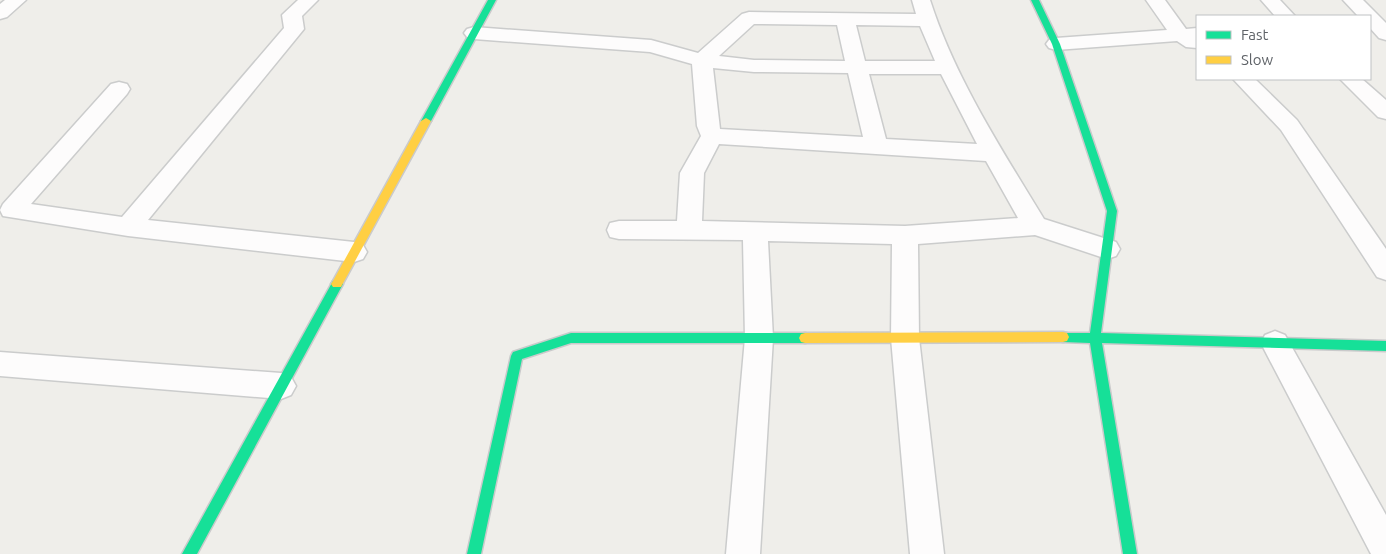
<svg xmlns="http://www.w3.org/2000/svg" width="1386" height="554" viewBox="0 0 1386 554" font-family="Ubuntu,sans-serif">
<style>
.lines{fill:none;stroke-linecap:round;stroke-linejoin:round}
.street-casing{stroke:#cbcccc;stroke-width:3}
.fast-casing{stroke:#cacacb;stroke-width:3}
.slow-casing{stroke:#cacacb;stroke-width:3}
.street{fill:#fdfcfc;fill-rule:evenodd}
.fast{fill:#16e098;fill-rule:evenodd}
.slow{fill:#ffcf43;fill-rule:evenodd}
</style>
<rect width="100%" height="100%" fill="#efeeea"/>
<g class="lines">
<defs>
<path id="street" d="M5,0H26L7,17L0,19V4Z
M298,0H318L302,16L304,29L148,220L354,242L363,245L367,252L363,259L354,262L128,236L3,216L0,210L3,204L111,84L119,82L127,84L130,89L127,94L31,204L122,217L284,28L282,15Z
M912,0H930C955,78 1002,150 1044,219L1116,242L1120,249L1116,256L1107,259L1035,235L918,244L919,338L944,554H910L891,338L892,244L768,241L773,338L760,554H726L745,338L743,240L619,239L610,237L607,230L610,223L619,221H677L680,173L701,136L697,126L692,64L650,52L474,39L467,37L464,33L467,29L474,27L651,40L698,53L742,14L749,12L916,14ZM754,24L837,25L845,61L754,60L719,56ZM856,25L920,26L935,61H865ZM713,68L754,72L848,73L863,137L720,129ZM869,74H941L977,144L886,139ZM719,144L986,161L1018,218L905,226L702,221L704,173Z
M1146,0H1165L1186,29L1197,28V48L1186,47L1177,41L1056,50L1049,48L1046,44L1049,40L1056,38L1167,30Z
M1261,0H1280L1295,16H1275Z
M1343,0H1363L1386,23V40L1379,38L1370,28V16H1358Z
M1233,79H1255L1297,120L1386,249V280L1377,277L1281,130Z
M1340,79H1362L1386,100V119L1378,117Z
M1275,331L1285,335L1386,515V554H1371L1265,351L1261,343L1265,335Z
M0,352L281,373L291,377L296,386L291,395L281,399L0,376Z"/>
<path id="fast" d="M488,0H496L431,121L429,123H423L421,121Z
M1031,0H1039L1060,44L1117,211L1101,333L1386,341V351L1102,343L1137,554H1123L1090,343L1063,342L1059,341L1057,337L1059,333H1090L1107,211L1052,44Z
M337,280L341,281L343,284L197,554H182L333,281Z
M571,333H805L809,334L811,338L809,342L805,343H571L522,359L481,554H467L511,356L513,352Z"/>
<path id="slow" d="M426,118L431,121L341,287H333L331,284L333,281L421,121Z
M1063,332L1067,333L1069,337L1067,341L1063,342L805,343L801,342L799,338L801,334L805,333Z"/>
</defs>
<use href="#street" class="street-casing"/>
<use href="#fast" class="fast-casing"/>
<use href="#slow" class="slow-casing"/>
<use href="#street" class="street"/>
<use href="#fast" class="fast"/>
<use href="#slow" class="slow"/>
</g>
<rect x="1196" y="15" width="175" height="65" fill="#ffffff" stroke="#bfc1c3"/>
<rect x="1206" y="31" width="25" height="8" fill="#16e098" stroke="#bfc1c3"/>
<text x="1241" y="40" font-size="15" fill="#5f6368">Fast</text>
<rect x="1206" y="56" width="25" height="8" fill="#ffcf43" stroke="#bfc1c3"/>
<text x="1241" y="65" font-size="15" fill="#5f6368">Slow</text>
</svg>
